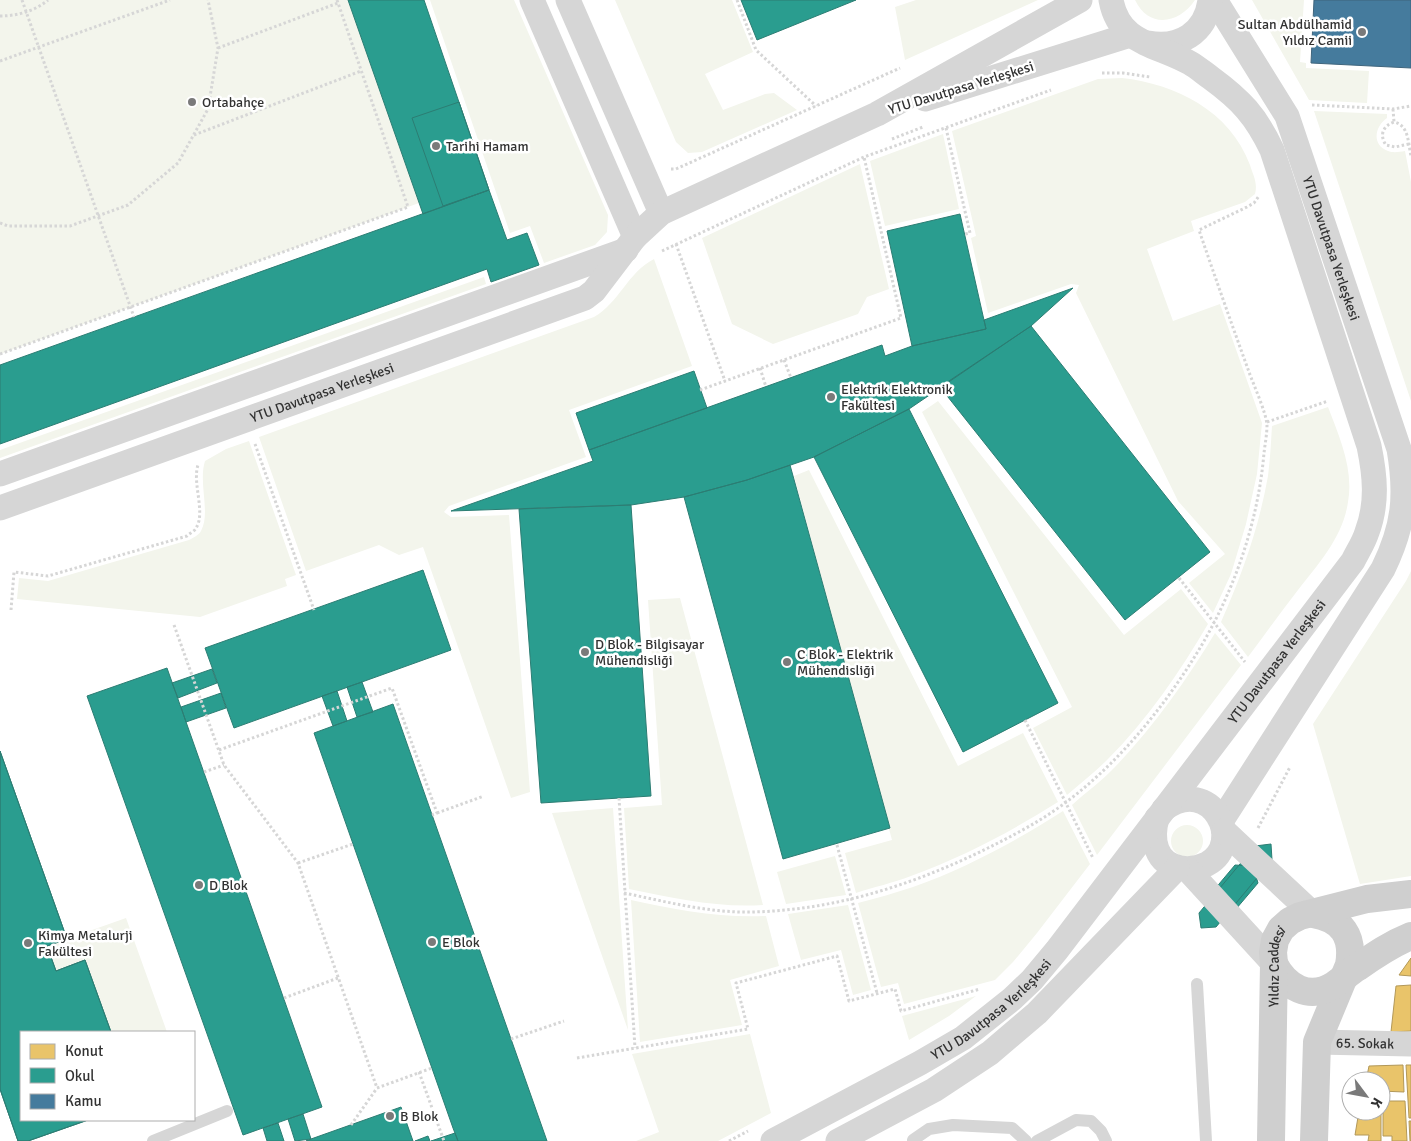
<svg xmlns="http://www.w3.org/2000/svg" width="1411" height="1141" viewBox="0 0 1411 1141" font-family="Signika,sans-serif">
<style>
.green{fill:#f3f5ec}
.homes{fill:#e9c46a;stroke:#b29859}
.schools{fill:#2a9d8f;stroke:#2c7d73}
.public{fill:#457b9d;stroke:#3f657d}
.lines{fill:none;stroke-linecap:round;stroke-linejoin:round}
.path{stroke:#d6d6d6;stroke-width:3;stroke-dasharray:2.5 2.5;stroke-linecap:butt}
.lane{stroke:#d6d6d6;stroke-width:12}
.street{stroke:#d6d6d6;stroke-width:25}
.secondary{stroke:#cfcfcf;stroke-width:28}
.poi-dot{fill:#7a7a7a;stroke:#fff;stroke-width:2}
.labels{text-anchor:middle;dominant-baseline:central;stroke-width:5;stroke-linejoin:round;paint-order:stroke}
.poi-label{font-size:14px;fill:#323232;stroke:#fff;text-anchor:start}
.street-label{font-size:14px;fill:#323232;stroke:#fff}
</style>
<rect width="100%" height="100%" fill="#fff"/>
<path class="green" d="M0,0H348L419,203L0,354Z
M430,0H514L608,215L607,232L595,245L544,263L530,226L510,233Z
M615,0H732L753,52L705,74L723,110L765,94L774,93L797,110L702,152L688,153L676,142Z
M916,0H1038L905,60L895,7Z
M1135,0H1195C1179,24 1149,29 1135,0Z
M1252,0H1304L1300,62L1306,63V68L1369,71L1367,103L1309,100Z
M1122,78C1176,84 1230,111 1250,165C1253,175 1258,183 1255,194L1245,202L1191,221L1194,231L1147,249L1173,321L1220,304L1262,423L1257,474L1246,524L1231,574L1213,613L1189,583L1225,554L1178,501L1076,293L1079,285L1071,284L988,313L971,238L976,236L952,131L1098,79Z
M1314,111L1387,114V118C1375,126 1371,145 1388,151C1393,153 1399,152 1405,151L1411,182V401Z
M943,134L959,209L885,226L870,161Z
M860,164L889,289L867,297L858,314L773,344L732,324L702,238Z
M654,259L692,366L569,410L586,457L449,506L444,512L451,517L509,515L530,792L511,798L423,547L399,555L379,545L306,571L259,437L594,317C619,303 628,272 654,259Z
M484,277L486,284L0,458V450Z
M938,401L1124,635L1181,589L1208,624C1179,673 1148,719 1107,760C1095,772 1080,784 1067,795L1033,728L1072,707L922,412Z
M1328,407C1339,436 1354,469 1348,502C1343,537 1319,563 1298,590C1281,612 1265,634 1248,657L1221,622C1242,575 1259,527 1268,476C1270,460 1271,443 1272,426Z
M249,441L296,575L285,579L287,586L200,617L17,599L19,578L48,581L189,540C193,538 199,535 201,531C211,513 198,483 205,461L226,449Z
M809,470L958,766L1023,733L1058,802C1012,831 963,857 911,876C893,883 874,887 856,893L845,853L892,840L794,476Z
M1411,571V876L1360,884L1313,724L1406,581Z
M680,598L763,905C717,908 674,898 629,889L624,808L662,805L648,600Z
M1215,633L1241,665L1097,855L1072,805C1086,792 1102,781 1115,767C1154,726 1186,681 1215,633Z
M613,808L628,1030L552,813Z
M1063,811L1090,864L1037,933L1013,962L995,980L904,1004L898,983L881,987L858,903C877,898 895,893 913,887C966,868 1016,841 1063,811Z
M1171 841a16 16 0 1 1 32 0a16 16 0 1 1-32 0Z
M835,856L846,895L786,904L777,872Z
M631,900C676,910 719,918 766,916L779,966L730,980L742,1025L640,1042Z
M848,905L871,990L853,995L841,950L801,960L788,914Z
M126,918L167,1032H111L86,961L56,971L47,946Z
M976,996L949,1016L909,1040L902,1016Z
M750,1034L771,1113L718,1141H636L659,1132L632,1054Z"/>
<path class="homes" d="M1411,958V976L1399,975Z
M1411,985V1031L1391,1032L1396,986Z
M1403,1065L1404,1092L1381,1091V1081H1366L1369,1066Z
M1406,1065H1411V1118H1409Z
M1383,1101H1405L1407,1141H1392V1136H1383Z
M1359,1111H1381V1141H1368L1369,1135H1355Z
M1409,1121H1411V1141H1410Z"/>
<path class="schools" d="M348,0H424L489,190L423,214Z
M741,0H856L757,40Z
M459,102L489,190L443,206L412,118Z
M489,190L507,240L527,233L539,265L491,282L487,269L0,444V365Z
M960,214L986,329L912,346L887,231Z
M1073,288L1031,326L909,409L814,457L747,480L684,497L631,505L451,511L593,461L589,450L882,345L885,356L912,346L986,329L984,320Z
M1031,326L1210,552L1125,620L940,387Z
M694,371L707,408L589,450L576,413Z
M909,409L1058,703L963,752L814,457Z
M790,465L890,828L783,859L684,497L747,480Z
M631,505L651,796L541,803L519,509Z
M423,570L451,650L234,728L205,648Z
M167,668L322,1107L243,1135L87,696Z
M212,669L217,683L178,698L172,683Z
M362,682L373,712L357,717L347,687Z
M337,691L347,721L333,726L322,696Z
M221,693L226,708L186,722L181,707Z
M393,704L511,1039L547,1141H458L453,1128L314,733Z
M0,751L67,939L47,946L56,971L85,960L111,1032H21V1120H88L28,1141H18L0,1089Z
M0,751L67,939L47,946L56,971L85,960L111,1032H21V1120H88L28,1141H18L0,1089Z
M1271,844L1272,860L1216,927L1201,928L1199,913L1255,846Z
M1235,865L1253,866L1258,883L1236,909L1214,890Z
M401,1107L413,1141H306L311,1139Z
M303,1114L311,1139L295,1141L288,1119Z
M278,1123L284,1141H267L263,1128Z
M455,1133L458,1141H431Z
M428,1136L430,1141H415Z"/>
<path class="public" d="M1314,0H1411V68L1311,63Z"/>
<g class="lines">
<path class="path" d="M22,0L134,317
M737,0L756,50L816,106
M0,16C17,16 35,11 48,0
M218,48L338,3
M0,61L170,0
M1102,73H1123L1150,77
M1312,105L1393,109L1411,106
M1393,109L1394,122
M946,128L970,233L965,234
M194,135L361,71
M892,139L923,127
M1409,144L1395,147L1386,145C1379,135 1383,126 1394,122C1409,125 1408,143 1411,156
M671,169H676L900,68
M0,223L8,226H70L128,205L178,163L208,109L218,48L208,0
M676,244L725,381
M662,251L864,157L1051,90
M0,354L408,207L337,0
M784,360L791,378
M760,368L766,387
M700,390L901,318L864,157
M1267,422L1328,401
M255,444L314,610
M1179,578L1245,662
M11,610L14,572L48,576L187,536C190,533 195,531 196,528C206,513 192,483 198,465
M174,625L224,765L298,863L377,1088L432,1068
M1025,720L1093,858
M219,750L392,688L437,813L432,815
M204,772L224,765
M619,798L635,1048
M437,813L484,796
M1258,828L1290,767
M837,845L877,993
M298,863L353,844
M624,893C663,901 701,911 740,912C827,913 911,886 988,848C1014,835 1041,821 1065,803C1120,762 1165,706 1200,648C1235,589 1258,522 1264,453C1265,444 1267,434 1267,425C1266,412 1254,386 1249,372C1232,325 1215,277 1199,230L1247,207L1254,203L1259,196
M284,998L338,978
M511,1039L564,1021
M577,1058L748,1029L736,983L837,956L849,1001L895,989L901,1011L980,989
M419,1072L444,1141
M351,1125L377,1088
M729,1141L748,1131"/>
<path class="lane" d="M1197,984L1206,1141
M913,1140L929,1129L953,1125L1012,1128L1026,1141
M153,1141L227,1111
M1037,1141L1076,1120L1091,1121L1101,1131L1106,1141"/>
<g class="street">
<path d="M532,0L635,237"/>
<path d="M568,0L661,213"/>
<path id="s1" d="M1215,0L1287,116L1399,449C1407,496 1404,526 1383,569L1222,820"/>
<path d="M1148,43C1179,49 1206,33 1210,0"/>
<path d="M925,99L1130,35"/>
<path d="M0,474L626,250"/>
<path id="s2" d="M0,508L585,298L594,291L635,237L661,213L877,114L1080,0"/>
<path d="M1157,818C1151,839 1155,864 1181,868C1191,870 1198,868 1207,864C1246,843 1211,774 1164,809"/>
<path d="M1224,831L1313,914"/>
<path d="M1188,870L1274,964"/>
<path id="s3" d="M1317,1042L1411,1044"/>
<path id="s4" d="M773,1141L920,1063L963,1038L1012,999L1032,980L1057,950L1353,561C1358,551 1364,542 1367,532C1378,503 1375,475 1369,446L1272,150C1256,116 1241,100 1211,78C1204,73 1197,67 1190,63C1156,44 1119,44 1111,0"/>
<path d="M838,1141L934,1090L990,1053L1037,1013L1177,868"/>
</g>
<g class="secondary">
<path d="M1313,914C1342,919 1354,936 1349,965L1317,1042L1314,1141"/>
<path d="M1274,964C1286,987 1309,1001 1334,985C1342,980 1349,972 1358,967C1375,955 1391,944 1411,936"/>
<path id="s5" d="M1271,1141L1274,964L1273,952L1275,940L1281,929L1290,921L1300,916L1367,899L1411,894"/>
</g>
</g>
<g class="poi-dot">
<circle cx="1362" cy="32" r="5"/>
<circle cx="192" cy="102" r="5"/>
<circle cx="436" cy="146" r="5"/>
<circle cx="831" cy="397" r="5"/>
<circle cx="585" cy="652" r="5"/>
<circle cx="787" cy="662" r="5"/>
<circle cx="199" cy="885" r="5"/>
<circle cx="432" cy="942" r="5"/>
<circle cx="28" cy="943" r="5"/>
<circle cx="390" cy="1116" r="5"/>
</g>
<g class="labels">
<g class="poi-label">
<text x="1352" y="24" text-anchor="end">Sultan Abdülhamid<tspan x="1352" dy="16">Yıldız Camii</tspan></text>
<text x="202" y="102">Ortabahçe</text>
<text x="446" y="146">Tarihi Hamam</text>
<text x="841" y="389">Elektrik Elektronik<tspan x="841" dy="16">Fakültesi</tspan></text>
<text x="595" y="644">D Blok - Bilgisayar<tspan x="595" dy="16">Mühendisliği</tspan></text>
<text x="797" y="654">C Blok - Elektrik<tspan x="797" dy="16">Mühendisliği</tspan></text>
<text x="209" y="885">D Blok</text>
<text x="38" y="935">Kimya Metalurji<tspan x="38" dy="16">Fakültesi</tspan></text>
<text x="442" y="942">E Blok</text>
<text x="400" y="1116">B Blok</text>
</g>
<g class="street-label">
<text transform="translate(961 88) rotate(-17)">YTU Davutpasa Yerleşkesi</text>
<text stroke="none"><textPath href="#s1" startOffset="276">YTU Davutpasa Yerleşkesi</textPath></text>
<text stroke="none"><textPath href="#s2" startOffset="342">YTU Davutpasa Yerleşkesi</textPath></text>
<text stroke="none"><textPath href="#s4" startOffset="708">YTU Davutpasa Yerleşkesi</textPath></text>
<text stroke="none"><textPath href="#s5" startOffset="175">Yıldız Caddesi</textPath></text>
<text stroke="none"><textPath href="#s4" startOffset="256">YTU Davutpasa Yerleşkesi</textPath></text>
<text stroke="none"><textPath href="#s3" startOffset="48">65. Sokak</textPath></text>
</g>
</g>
<rect x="20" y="1031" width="175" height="90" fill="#ffffff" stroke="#adadad"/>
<rect x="30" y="1044" width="25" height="15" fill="#e9c46a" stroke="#adadad"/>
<text x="65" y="1056" font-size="15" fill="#323232">Konut</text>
<rect x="30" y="1068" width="25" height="15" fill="#2a9d8f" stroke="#adadad"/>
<text x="65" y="1081" font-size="15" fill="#323232">Okul</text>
<rect x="30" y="1094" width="25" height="15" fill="#457b9d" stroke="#adadad"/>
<text x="65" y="1106" font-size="15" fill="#323232">Kamu</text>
<g transform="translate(1366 1096) rotate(122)"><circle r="24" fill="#ffffff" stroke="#adadad"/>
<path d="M0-4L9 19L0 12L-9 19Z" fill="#7a7a7a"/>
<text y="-8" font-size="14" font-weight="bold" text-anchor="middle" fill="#323232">K</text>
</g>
</svg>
